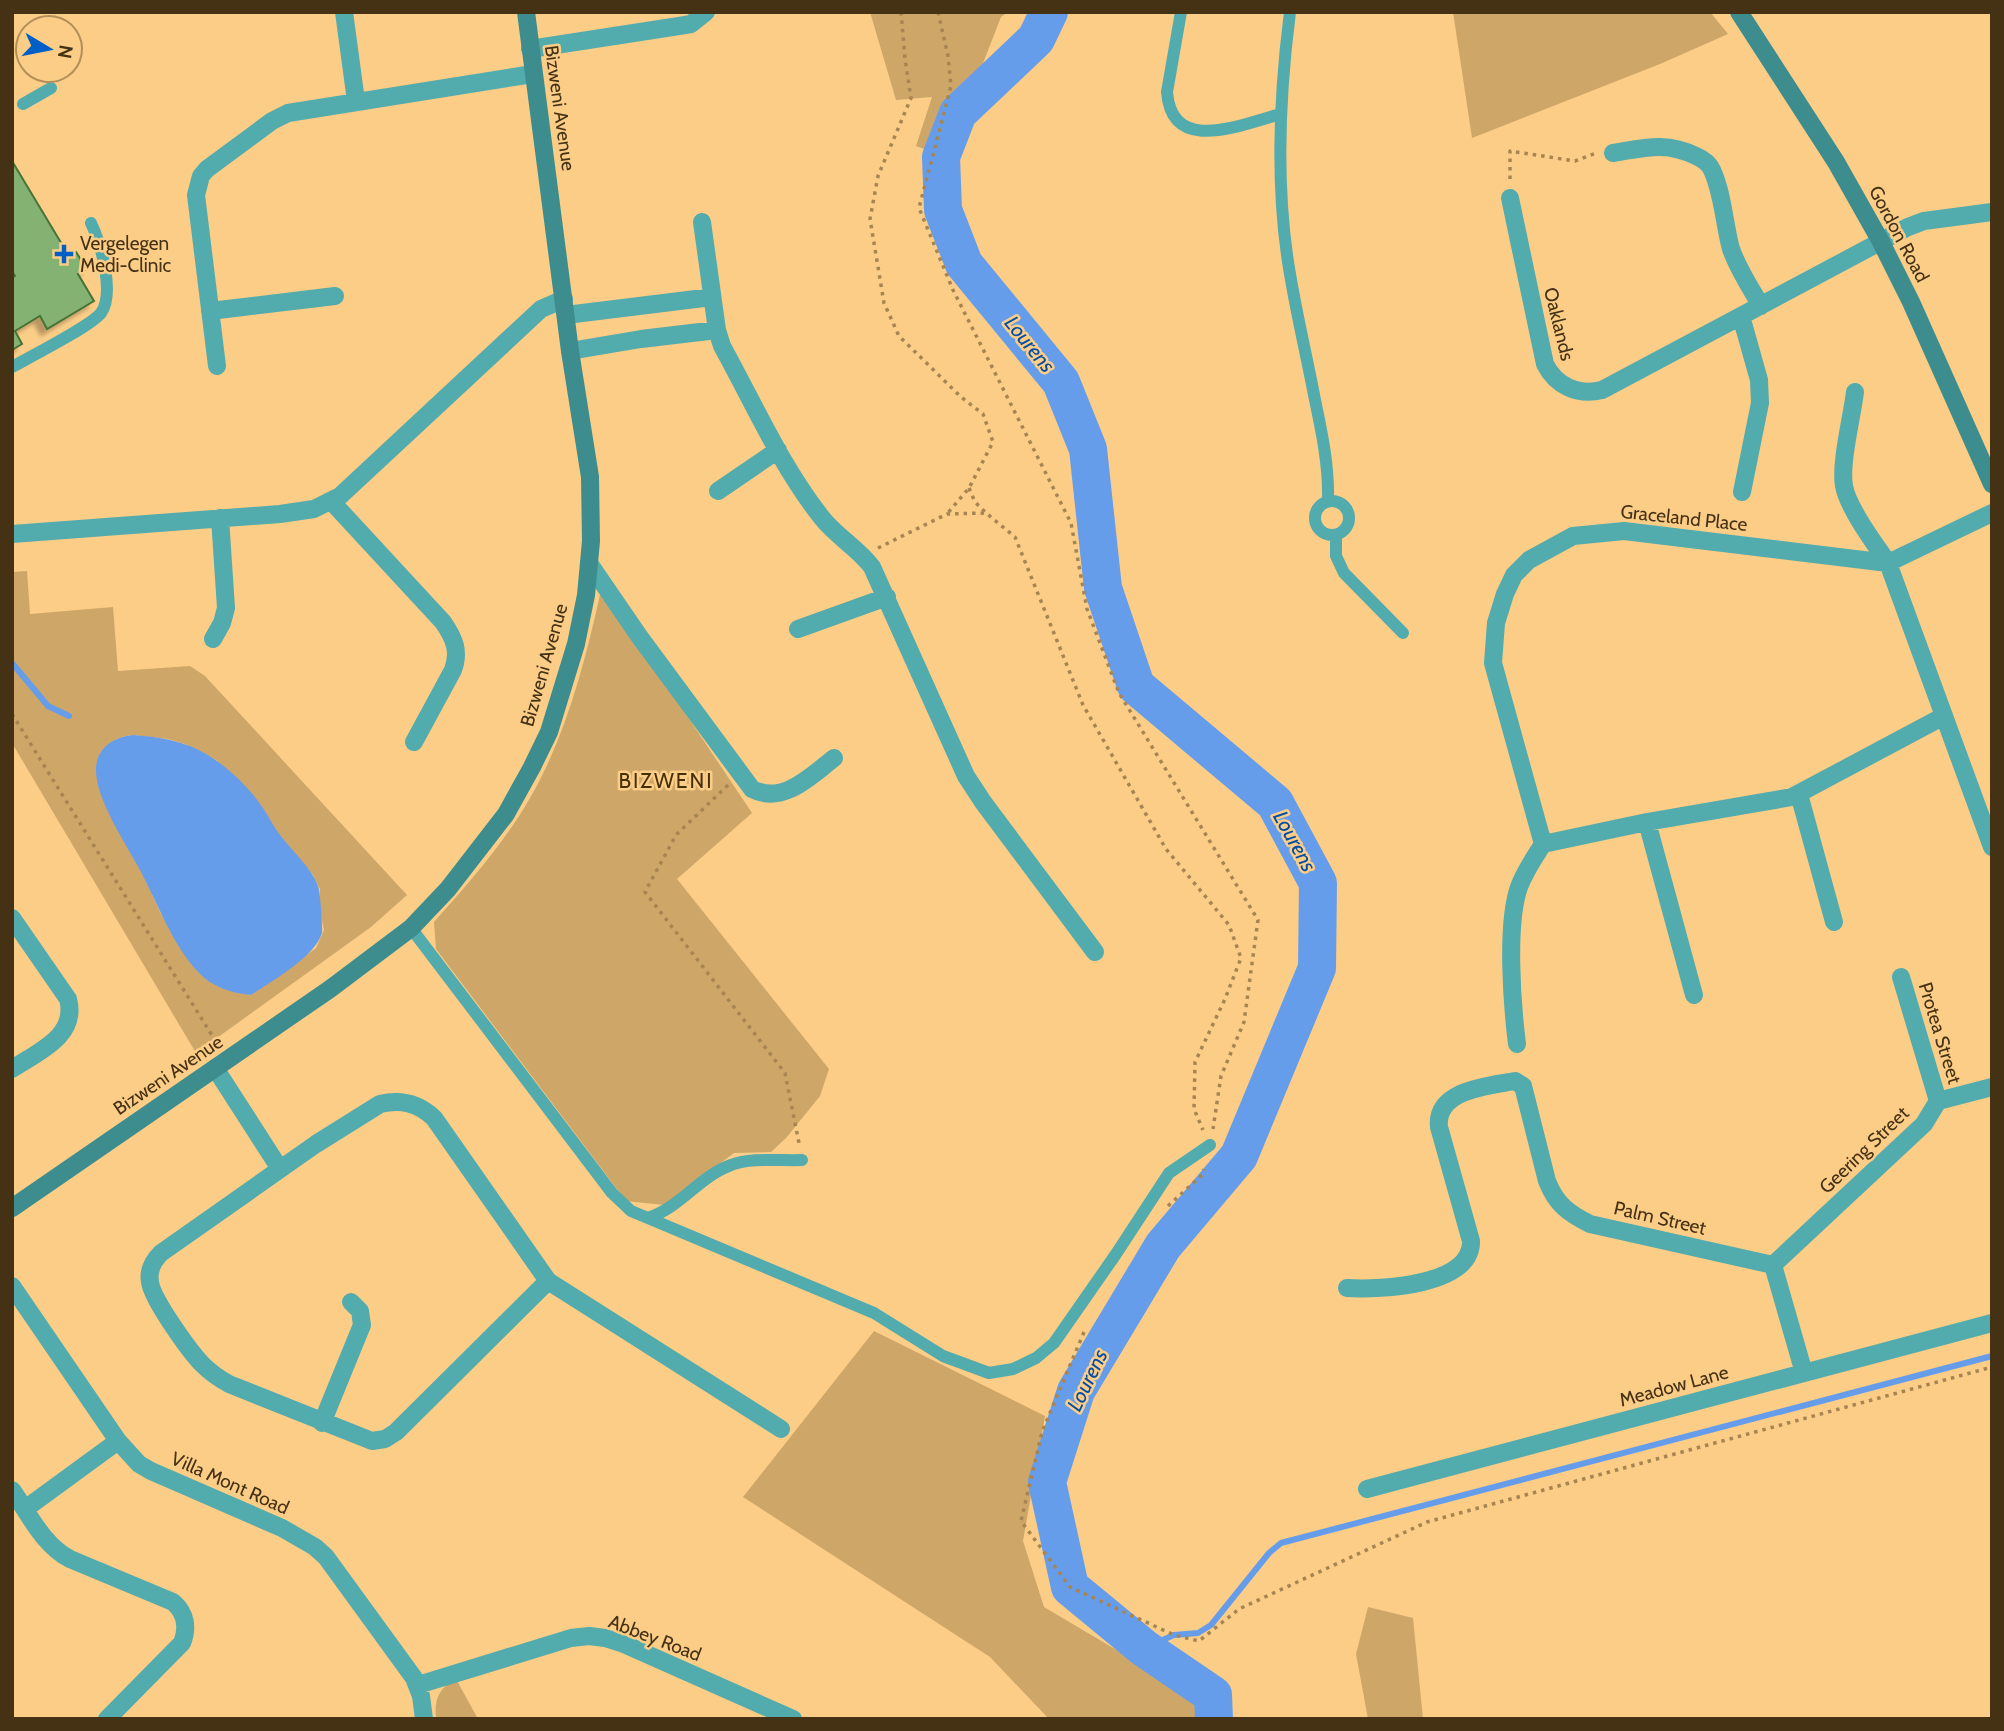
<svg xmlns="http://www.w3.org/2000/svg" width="2004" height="1731" viewBox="0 0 2004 1731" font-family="Cabin,sans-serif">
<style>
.green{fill:#cea668;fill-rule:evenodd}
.water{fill:#669deb}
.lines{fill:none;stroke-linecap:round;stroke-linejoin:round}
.stream{stroke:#669deb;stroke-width:6}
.river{stroke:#669deb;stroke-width:38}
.building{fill:#84b272;stroke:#477335;stroke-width:2;filter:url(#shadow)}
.path{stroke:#a78552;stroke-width:3.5;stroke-dasharray:3.5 5;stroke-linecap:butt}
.lane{stroke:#52abad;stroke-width:12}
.street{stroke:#52abad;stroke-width:18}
.secondary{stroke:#3d8d8e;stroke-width:18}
.poi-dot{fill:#005fc7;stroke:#fccd87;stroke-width:2.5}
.labels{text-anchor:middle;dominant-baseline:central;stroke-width:5;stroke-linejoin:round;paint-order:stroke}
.street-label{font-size:19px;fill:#453215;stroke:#fccd87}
.poi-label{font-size:19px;fill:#453215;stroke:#fccd87;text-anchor:start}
.water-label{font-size:21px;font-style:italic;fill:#004ea8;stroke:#fccd87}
.neighbourhood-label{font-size:21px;letter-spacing:2px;fill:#452f07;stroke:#fccd87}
</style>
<defs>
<filter id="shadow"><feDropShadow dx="-6" dy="6" stdDeviation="2" flood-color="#0004"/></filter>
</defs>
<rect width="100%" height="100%" fill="#fccd87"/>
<path class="green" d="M870,12H1008L1001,17L980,71L953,108L938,154L916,146L932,97L896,100Z
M1453,12H1710L1728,34L1660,64L1472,138Z
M27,571L30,614L113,607L118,671L190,666L205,676L407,895L371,927L196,1053L12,743V572ZM133,735L168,739L185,744L216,760L262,807L272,826L312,874L320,889L319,907L324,930L316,948L251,995L221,988L198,972L160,912L96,769C100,748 112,737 133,735Z
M600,595L607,596L752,813L677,879L829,1069L820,1096L786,1138L771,1152L734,1153L664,1205L626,1201L436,949L434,922C465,887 496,852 521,813C563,747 583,670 600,595Z
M874,1331L1045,1416L1023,1541L1044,1607L1184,1690L1203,1706L1198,1719H1049L990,1657L743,1497Z
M1368,1607L1413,1618L1423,1719H1368L1356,1654Z
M456,1679L478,1719H436C434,1700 439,1687 456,1679Z"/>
<path class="water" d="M133,735C162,737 190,742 214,759C232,771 251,790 263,808C269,817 273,826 280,835C292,851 311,867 318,886C320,889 323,931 322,933C315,957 272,981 251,995C231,993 212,987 198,972C172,944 158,904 140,870C126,844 94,797 96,767C98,747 114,737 133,735Z"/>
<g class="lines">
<path class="stream" d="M12,663L48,706L69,716
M1144,1648L1174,1635L1198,1633L1211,1625L1269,1553L1281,1543L1992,1356"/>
<path class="river" d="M1049,12L1036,39L958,113L941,157L943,210L964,264L1061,382L1088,449L1103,588L1136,686L1275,803L1318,883L1317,968L1239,1156L1163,1246L1076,1391L1047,1482L1070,1587L1144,1648L1213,1695L1214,1719"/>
</g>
<path class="building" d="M12,161L69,256L76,252L87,269L78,274L94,301L47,329L40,316L15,331L22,344L12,350V278L15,276L12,271Z"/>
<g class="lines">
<path class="path" d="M901,12L905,59L911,98L878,176L870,219L884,303L899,336L961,397L983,414L993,442L969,488L947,514
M938,12L948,56L951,86L919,208L953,290L1071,523L1087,609L1119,693L1258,920L1244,1022L1221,1076L1213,1129
M1510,179V151L1575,161L1596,153
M969,488L975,502L985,512
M878,548L947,514L986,513L1015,537L1083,705L1166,849L1229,925L1241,958L1225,999L1195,1062L1194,1109L1203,1130
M12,714L218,1045
M728,785L676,835L645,892L785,1073L799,1143
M1168,1206L1202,1175L1204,1169
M1084,1332L1042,1432L1021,1521L1070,1587L1174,1635L1199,1641L1239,1609L1427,1522L1992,1367"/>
<path class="lane" d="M1181,12L1167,92C1172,156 1242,124 1281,114
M1290,12C1279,98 1275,188 1290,274C1297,316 1307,358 1315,400C1322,433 1329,466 1328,501
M23,104L51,88
M12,367C30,357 91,326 101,313C115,293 101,244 91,223
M1315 518a17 17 0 1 1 34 0a17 17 0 1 1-34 0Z
M1336,535V556L1344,573L1403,633
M411,928L612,1193L631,1211L648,1218C681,1207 700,1176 731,1165C752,1157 780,1161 802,1160
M648,1218L874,1313L943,1356L989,1373L1013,1369L1036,1358L1054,1343L1116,1254L1169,1173L1210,1145"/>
<path class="street" d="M344,12L356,101
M530,49L679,26L691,24L706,12
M1613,153C1644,148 1666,141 1696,156C1703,159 1709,163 1712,170C1723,194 1724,223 1731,249C1738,269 1750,287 1761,306
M1510,198L1545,364C1556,386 1578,396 1602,390L1908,227L1924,221L1992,212
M702,222L717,330L722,346C754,404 781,466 822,518C837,537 858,548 872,567L966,776L983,802L1095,952
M210,311L335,296
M566,315L712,297
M1741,316L1759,380L1760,403L1742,492
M570,351L641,339L717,330
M217,366L196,195L201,176L207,169L272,121L288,113L533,74
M1855,392C1852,417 1840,463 1844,486C1848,508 1875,544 1888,563L1992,847
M718,491L778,450
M332,502L443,622C454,638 460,651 453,670L414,742
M12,534L280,514L314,509L340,496L541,309L564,299
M589,563L639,636L752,789C783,805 811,776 834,758
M798,629L887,597
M213,639L222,623L226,608L220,518
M1799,794L1834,922
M1647,822L1694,995
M1543,844L1647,822L1792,797L1944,716
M12,918L68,999C78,1036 38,1052 12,1069
M1901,977L1938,1101
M1517,1044C1512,1004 1506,924 1519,887C1525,871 1534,858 1543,844L1493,663L1496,623L1505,594L1514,575L1529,560L1573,536L1624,531L1888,563L1992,513
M215,1068L280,1169
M1773,1265L1924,1124L1938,1101L1992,1087
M1773,1265L1804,1373
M548,1281L396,1432L385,1439L372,1441L229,1384C220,1379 211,1373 203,1365C190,1352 152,1299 150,1282C148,1271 153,1261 161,1253L316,1144L380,1104C401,1099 418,1103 434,1118L548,1281L781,1429
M12,1286L118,1441L139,1464L151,1471L282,1528L315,1547L326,1557L414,1678L421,1696L424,1719
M1347,1288C1380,1290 1472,1286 1471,1241L1439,1127C1435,1090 1487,1086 1515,1081L1523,1086L1547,1181C1556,1204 1568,1213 1590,1224L1773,1265
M322,1423L362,1325L360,1311L351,1302
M1367,1489L1992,1323
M12,1490C29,1514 43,1545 70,1559L173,1602C186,1613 188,1628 182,1643L107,1719
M25,1509L118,1441
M418,1685L571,1638L589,1636L605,1638L624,1644L793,1719"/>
<path class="secondary" d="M1739,12L1836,162L1880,240L1911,302L1992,484
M12,1208L330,989L411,928L448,889L506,814L532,767L549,732L576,644L586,595L591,541L590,477L570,351L526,12"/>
</g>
<path class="poi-dot" d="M60.5 243.5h7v7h7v7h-7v7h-7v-7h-7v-7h7z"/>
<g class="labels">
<g class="street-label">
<text transform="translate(560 108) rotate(82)">Bizweni Avenue</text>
<text transform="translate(1899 234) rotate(62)">Gordon Road</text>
<text transform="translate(1559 324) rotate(76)">Oaklands</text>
<text transform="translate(1684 518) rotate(6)">Graceland Place</text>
<text transform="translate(544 665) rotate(-74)">Bizweni Avenue</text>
<text transform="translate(1940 1033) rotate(73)">Protea Street</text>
<text transform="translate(168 1075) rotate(-34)">Bizweni Avenue</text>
<text transform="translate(1864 1150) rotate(-44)">Geering Street</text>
<text transform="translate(1660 1218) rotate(13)">Palm Street</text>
<text transform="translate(1674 1386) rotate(-15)">Meadow Lane</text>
<text transform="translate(230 1483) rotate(24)">Villa Mont Road</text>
<text transform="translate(655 1638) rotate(21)">Abbey Road</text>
</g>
<g class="poi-label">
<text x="80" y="243">Vergelegen<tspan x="80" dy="22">Medi-Clinic</tspan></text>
</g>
<g class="water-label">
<text transform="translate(1030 344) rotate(51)">Lourens</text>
<text transform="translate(1295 841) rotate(61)">Lourens</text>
<text transform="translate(1087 1380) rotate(-64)">Lourens</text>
</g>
<g class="neighbourhood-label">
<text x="666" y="780">BIZWENI</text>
</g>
</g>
<rect width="2004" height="1731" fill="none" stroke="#453215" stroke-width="28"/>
<g transform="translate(49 49) rotate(100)"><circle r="33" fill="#fccd87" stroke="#b38f59" stroke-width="2"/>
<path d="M0-5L12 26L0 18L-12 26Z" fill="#005fc7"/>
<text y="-10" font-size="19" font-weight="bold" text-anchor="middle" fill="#453215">N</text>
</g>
</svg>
